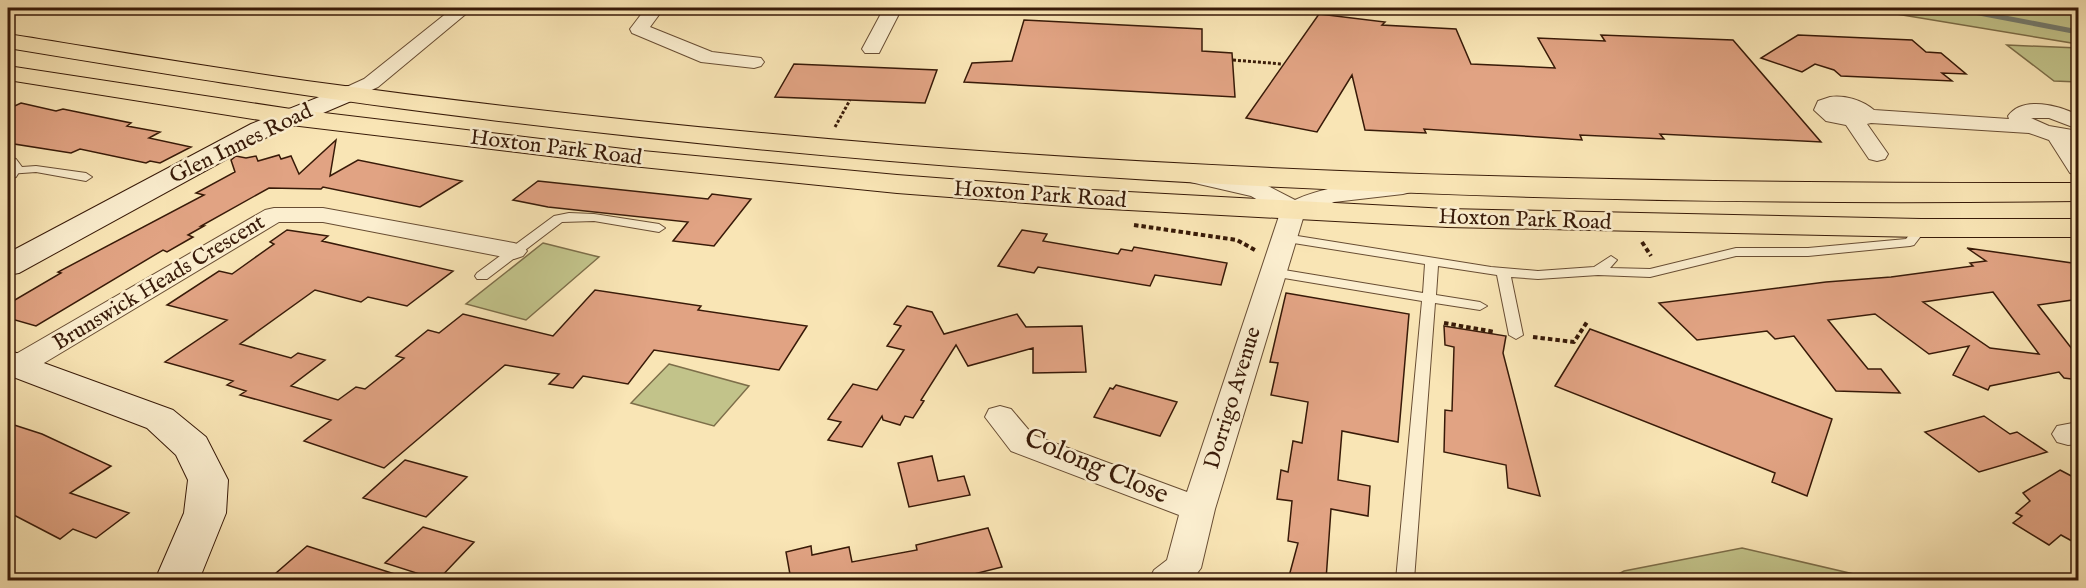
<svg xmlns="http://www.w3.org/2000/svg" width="2086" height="588" viewBox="0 0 2086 588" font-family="'IM FELL English',serif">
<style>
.green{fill:#c2c38a;stroke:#7d6e49;stroke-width:1.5}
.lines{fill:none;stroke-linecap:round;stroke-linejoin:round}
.stream{stroke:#757c6f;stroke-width:5}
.building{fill:#e1a383;stroke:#381a08;stroke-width:1.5;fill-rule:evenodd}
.lane-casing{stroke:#684d33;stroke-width:2}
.street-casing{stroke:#684d33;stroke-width:2}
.secondary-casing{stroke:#381a08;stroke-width:2}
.primary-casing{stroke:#381a08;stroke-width:2}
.path-far1{stroke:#381a08;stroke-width:3;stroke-dasharray:3 2;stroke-linecap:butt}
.path{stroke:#381a08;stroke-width:4;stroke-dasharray:4.5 3;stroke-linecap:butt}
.lane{fill:#fbeecf;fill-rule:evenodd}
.street{fill:#fbeecf;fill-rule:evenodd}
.secondary{fill:#fbeecf;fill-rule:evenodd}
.primary{fill:#f9e5b5;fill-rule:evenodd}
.labels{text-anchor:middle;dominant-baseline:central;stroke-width:5;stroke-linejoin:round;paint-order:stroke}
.street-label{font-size:22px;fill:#381a08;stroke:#fbeecf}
.near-street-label{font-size:27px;fill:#381a08;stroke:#fbeecf}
</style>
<rect width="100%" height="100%" fill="#f9e5b5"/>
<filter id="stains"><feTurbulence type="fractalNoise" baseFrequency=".00333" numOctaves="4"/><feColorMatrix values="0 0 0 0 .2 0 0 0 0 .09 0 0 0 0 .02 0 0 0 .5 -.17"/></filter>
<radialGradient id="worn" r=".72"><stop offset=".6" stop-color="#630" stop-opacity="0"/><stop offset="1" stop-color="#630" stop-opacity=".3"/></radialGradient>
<path class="green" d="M1860,8H2078V44Z
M2007,45L2078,48V82L2054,81Z
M543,243L599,257L526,320L466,304Z
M669,364L749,386L714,426L631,403Z
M1742,548L1858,575L1871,580H1608L1624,571Z"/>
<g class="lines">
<path class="stream" d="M1953,8L2078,32"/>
</g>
<path class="building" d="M1319,14L1385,22L1382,25L1456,29L1471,64L1555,68L1538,38L1605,41L1601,35L1733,40L1821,142L1660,134L1664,139L1580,135L1582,140L1424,129L1426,133L1365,130L1352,75L1317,132L1246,118Z
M1024,20L1202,29V51L1232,53L1235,97L964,82L972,63L1012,61Z
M1798,35L1912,40L1926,52L1941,53L1966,74L1942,73L1952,81L1841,76L1834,70L1815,64L1802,72L1761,58Z
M794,64L937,70L925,103L775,97Z
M21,103L56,111L63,109L131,123L127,126L160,132L149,138L191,147L160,163L150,161L146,163L80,149L71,153L8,143V109Z
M336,140L330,176L358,160L462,181L420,207L323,187L321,189L269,188L201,226H204L188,235L193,237L167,252L163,250L36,326L8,318V304L61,273L58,272L204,195L196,193L235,172L231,160L236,156L246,158L256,156L258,161L279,155L281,159L291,156L299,174Z
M538,181L708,199L712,194L751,199L714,246L673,241L688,222L548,207L513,200Z
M287,230L328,236L322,241L453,271L407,306L368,297L361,302L315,290L240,344L291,358L298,353L325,360L291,386L338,400L356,387L365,389L404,358L396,356L428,330L439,333L463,314L553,336L595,290L701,306L698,310L807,326L779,370L654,350L628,384L583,376L573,388L549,384L559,374L505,365L384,468L304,441L331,420L240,395L246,391L227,385L233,381L165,362L227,320L167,305L219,271L232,274L274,244L270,242Z
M1022,230L1047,234L1043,241L1118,254L1121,249L1132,251L1134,247L1227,263L1221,285L1155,275L1150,286L1038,267L1034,273L998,266Z
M1967,248L2079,264V299L2038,305L2079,358V380L2064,378L2059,372L1990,386L1988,390L1953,375L1969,346L1929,354L1875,314L1828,320L1868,369H1881L1900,393L1836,391L1794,336L1775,339L1767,331L1697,340L1659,303L1826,282L1891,277L1973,266L1970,263L1986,261ZM1993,292L2039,354L1990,348L1923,302Z
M1286,293L1409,314L1398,442L1342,431L1338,480L1370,486L1368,516L1331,509L1326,580H1288L1298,543L1288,541L1292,501L1277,499L1281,470L1288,472L1293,441L1302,443L1308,402L1271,395L1278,363L1270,362Z
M907,306L932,312L944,334L1017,314L1026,327L1082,326L1086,372L1033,373V348L968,366L956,345L921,400L924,401L913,418L905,416L900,425L883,420L882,416L862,447L828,440L841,422L828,419L853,384L877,390L904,350L887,346L901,326L894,324Z
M1444,326L1506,336L1503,353L1540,496L1508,488L1506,465L1444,452L1445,410L1452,411L1454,347L1445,345Z
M1590,329L1832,419L1807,496L1772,482L1775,473L1555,386Z
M1116,385L1177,402L1160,436L1094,417L1110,388L1113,389Z
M1984,416L2010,434L2017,432L2047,452L1979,472L1925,432Z
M8,423L42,434L111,466L70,493L129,513L96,538L73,529L60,539L8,512Z
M932,456L938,481L964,476L970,495L909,507L898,463Z
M405,460L467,477L426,517L363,498Z
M2060,470L2079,480V545L2061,535L2049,545L2013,523L2022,516L2016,513L2030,501L2023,493Z
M423,527L474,542L438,580L385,563Z
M988,528L1002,567L974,574L976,580H791L786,552L811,546L812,555L849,547L852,562L917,550L916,545Z
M307,546L401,576L400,580H268Z"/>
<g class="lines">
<defs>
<path id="lane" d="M36,166L86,173L92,177L86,181L36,172L8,174V168Z
M569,213L594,214L659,224L665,228L659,232L594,221L562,222L487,279H477L475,276L477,273L554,216Z
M1921,224L1927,228L1914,245L1910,246L1808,256H1736L1650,277L1598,275L1538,279L1511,277L1523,335L1516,339L1509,335L1497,275L1438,266L1436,295L1480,302L1487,306L1480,310L1435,303L1414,580H1396L1422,301L1272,276L1265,272L1272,268L1423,293L1425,264L1281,241L1279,238L1281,235L1285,234L1491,267L1538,271L1594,267L1611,256L1617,260L1610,268L1650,269L1736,248H1808L1906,239L1917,225Z"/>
<path id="street" d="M453,8H473L378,87L354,98L347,100L340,98L337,94L340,90L364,79Z
M646,8H664L650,27L712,52L761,58L764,62L761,66L754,68L701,62L632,33L630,29Z
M884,8H902L879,53H865L862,49Z
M1830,97C1845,95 1862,100 1874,110L2009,119L2008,116C2023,95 2060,106 2078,115V129L2049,118H2031L2049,126L2078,131V145L2074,144L2078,151V175L2070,173L2049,140L2029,133L1871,123L1867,124L1888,154L1885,159L1877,161L1869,159L1846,125L1826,121L1814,110L1818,101Z
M8,157L16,159L22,167L16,177L8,179Z
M1194,169L1268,186L1295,200C1320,188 1384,175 1411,182L1415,187L1411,192L1403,194L1334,202L1304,215L1215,509L1201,568L1192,580H1149L1154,570L1167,560L1179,515L1011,451L985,417L989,409L1000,406L1011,409L1033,435L1187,492L1280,213L1251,196L1186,181L1182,176L1186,171Z
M274,208H323L514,243L523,246L527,251L523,256L514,259L323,222H279L29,372L19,375L8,370L9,358L265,210Z
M2078,422V444L2068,445L2057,442L2052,434L2057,426Z"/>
<path id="secondary" d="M347,86L356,89L360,94L356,99L269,136L19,273L8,275V253L251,124Z
M8,350L173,410L206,437L228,480L226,513L199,580H155L184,513L188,480L176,455L147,428L8,375Z"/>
<path id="primary" d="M8,34C108,50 207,67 307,81C504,108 701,129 899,145C1291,176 1684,184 2078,183V201C1547,208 1011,184 483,119C324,100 166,74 8,48Z
M8,66L291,109L632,150L897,175L1091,190L1447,209L1921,219H2078V237H1921L1447,227L1091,208L897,193L632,166L291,125L8,80Z"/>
</defs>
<use href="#lane" class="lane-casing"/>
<use href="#street" class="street-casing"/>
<use href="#secondary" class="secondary-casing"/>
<use href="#primary" class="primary-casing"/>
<path class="path-far1" d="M1233,60L1282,64
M835,127L850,100"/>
<path class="path" d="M1134,225L1237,240L1255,250
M1642,242L1651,256
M1444,323L1495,332
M1533,337L1574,342L1587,322"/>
<use href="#lane" class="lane"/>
<use href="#street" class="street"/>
<use href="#secondary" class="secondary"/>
<use href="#primary" class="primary"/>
</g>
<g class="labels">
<g class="street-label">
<text transform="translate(241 144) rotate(-26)">Glen Innes Road</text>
<text transform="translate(556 148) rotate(7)">Hoxton Park Road</text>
<text transform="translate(1040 195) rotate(4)">Hoxton Park Road</text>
<text transform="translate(1525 220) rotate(2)">Hoxton Park Road</text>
<text transform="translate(159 283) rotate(-31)">Brunswick Heads Crescent</text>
<text transform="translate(1233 398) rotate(-73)">Dorrigo Avenue</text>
</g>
<g class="near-street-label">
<text transform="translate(1096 467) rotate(23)">Colong Close</text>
</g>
</g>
<rect width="2086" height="588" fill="none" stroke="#f9e5b5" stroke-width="30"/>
<rect x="9" y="9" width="2068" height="570" fill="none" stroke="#381a08" stroke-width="3"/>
<rect x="15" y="15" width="2056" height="558" fill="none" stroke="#381a08" stroke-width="1.5"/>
<rect width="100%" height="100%" filter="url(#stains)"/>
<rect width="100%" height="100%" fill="url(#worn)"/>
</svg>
